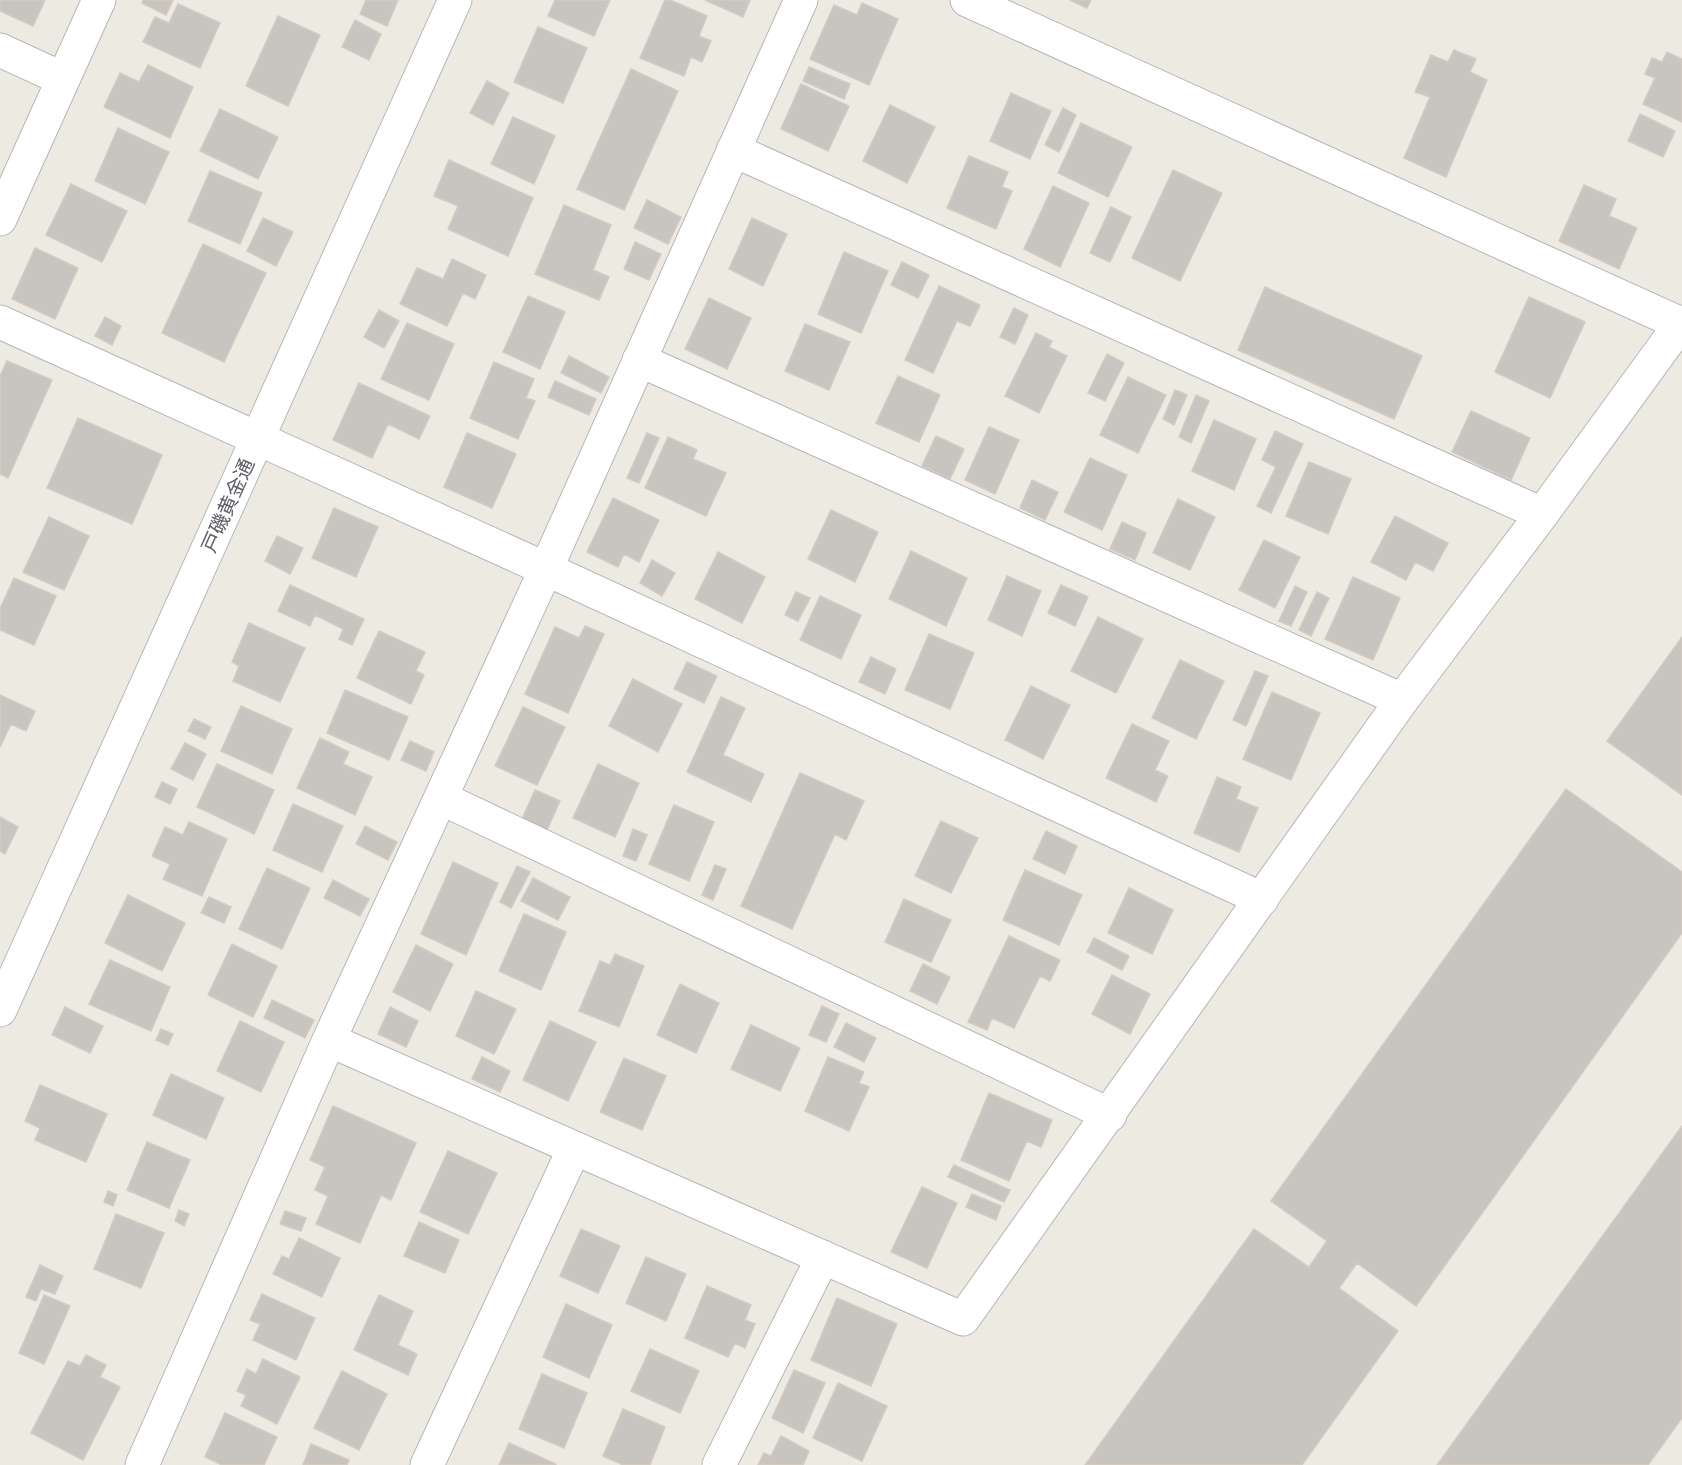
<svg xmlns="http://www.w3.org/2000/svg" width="1682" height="1465" viewBox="0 0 1682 1465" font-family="'Golos Text','Noto Sans JP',sans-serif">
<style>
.building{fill:#c8c5c0;stroke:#d2cbc1;stroke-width:1.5}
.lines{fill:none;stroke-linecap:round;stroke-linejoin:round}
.street-casing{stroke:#b3b6ba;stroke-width:35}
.secondary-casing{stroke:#b4b8bd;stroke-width:35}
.street{stroke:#fff;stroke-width:33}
.secondary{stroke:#fff;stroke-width:33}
.labels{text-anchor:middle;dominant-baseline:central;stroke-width:6;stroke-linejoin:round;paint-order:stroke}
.street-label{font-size:20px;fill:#5b5f63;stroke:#fff}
</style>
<rect width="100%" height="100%" fill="#edeae2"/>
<path class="building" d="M0,0H45L33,26L0,11Z
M143,0H173L166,15L142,3Z
M366,0H398L387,26L360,14Z
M555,0H610L594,36L548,16Z
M665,0H670L707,16L699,36L711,41L702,62L691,57L684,76L640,58Z
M705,0H750L743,17Z
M1070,0H1091L1087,8Z
M862,3L898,19L869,85L810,59L834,5L857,15Z
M178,4L220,23L200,68L143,42L155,17L169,23Z
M278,16L320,35L288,106L246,86Z
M355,20L381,34L369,60L342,47Z
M538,27L587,48L563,103L514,82Z
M1454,50L1476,59L1470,72L1487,80L1446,177L1404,158L1430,97L1415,92L1431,55L1448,62Z
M1667,52L1682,59V122L1643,104L1655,78L1645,74L1652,58L1662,62Z
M148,65L193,87L170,138L104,107L120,73L139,82Z
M809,67L850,84L844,99L803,81Z
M631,69L678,91L624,210L577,189Z
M487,81L509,93L493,125L470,113Z
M801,84L849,106L828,151L781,129Z
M1011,93L1051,111L1030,159L990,141Z
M890,105L935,127L907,183L863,161Z
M1063,108L1076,115L1059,152L1045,145Z
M220,109L278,137L258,179L200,151Z
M1640,114L1675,131L1663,157L1628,141Z
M513,117L555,136L534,184L491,164Z
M1081,123L1132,147L1108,197L1058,173Z
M118,128L169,152L145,204L95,181Z
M969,156L1008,172L1002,187L1012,191L996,229L947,208Z
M449,160L533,198L508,256L448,229L458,206L434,196Z
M1173,170L1222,193L1180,281L1132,258Z
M210,171L262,193L240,244L188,221Z
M71,184L127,211L102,262L46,235Z
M1584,185L1616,199L1609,216L1637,228L1619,269L1559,241Z
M1053,186L1089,203L1060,267L1024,249Z
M647,200L681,217L668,244L634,228Z
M564,205L611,225L593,270L609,277L599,300L535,274Z
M1111,207L1131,217L1110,262L1090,253Z
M263,218L293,232L276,266L247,251Z
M752,218L787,234L763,286L729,269Z
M635,242L661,254L649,280L624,269Z
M203,244L266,273L224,362L162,333Z
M35,248L78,268L55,319L12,299Z
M844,252L888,271L861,333L818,314Z
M452,259L486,275L475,299L463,293L447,326L400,304L417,268L443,279Z
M902,262L929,275L918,298L891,285Z
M939,286L980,305L970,326L957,321L933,373L905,360Z
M1265,287L1422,356L1394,419L1238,350Z
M528,296L565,312L540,369L503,352Z
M1529,297L1585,322L1550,398L1495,372Z
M709,298L751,318L727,369L685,349Z
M1014,308L1028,315L1015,344L1000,337Z
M379,310L399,321L384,348L364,337Z
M105,317L121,326L112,345L95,336Z
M407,323L454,344L429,400L381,379Z
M805,324L850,342L829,390L785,371Z
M1036,333L1052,341L1049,347L1067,356L1039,413L1005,396Z
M1107,354L1124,363L1105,401L1088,393Z
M569,356L609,377L601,393L561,373Z
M7,361L52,380L8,478L0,474V376Z
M494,362L534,379L526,398L535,401L518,439L470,418Z
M898,376L940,395L919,442L876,423Z
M1128,377L1166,395L1138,453L1100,435Z
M555,381L596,399L589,415L548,397Z
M359,383L430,416L419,439L388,424L372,458L333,440Z
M1175,390L1187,395L1174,425L1163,419Z
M1196,395L1209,401L1191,443L1179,437Z
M1471,411L1530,438L1511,480L1452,452Z
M78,418L162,455L132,524L47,488Z
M1214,420L1256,439L1234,490L1192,471Z
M989,427L1019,440L995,494L965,480Z
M1275,431L1303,444L1271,513L1257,506L1276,467L1262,460Z
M467,433L516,454L492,508L444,487Z
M647,433L659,438L639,483L627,478Z
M936,436L964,449L950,479L922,466Z
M668,437L697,450L693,459L726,473L706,516L645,488Z
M1090,458L1127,475L1102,530L1064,512Z
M1309,462L1351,479L1328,534L1286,516Z
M1032,480L1058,492L1045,520L1020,508Z
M613,498L659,520L639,562L624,554L618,567L587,552Z
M1178,499L1215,517L1190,570L1153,553Z
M334,508L378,527L356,577L312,558Z
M831,510L878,532L855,582L808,559Z
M1395,516L1448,543L1433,571L1415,562L1406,580L1371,562Z
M49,517L89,536L64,590L23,572Z
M1122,522L1146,533L1135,560L1110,549Z
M277,536L303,548L290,574L265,561Z
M1264,540L1300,557L1275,608L1239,590Z
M911,551L967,578L946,626L889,599Z
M718,552L765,577L742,623L695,599Z
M652,560L675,573L662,596L640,583Z
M1007,576L1041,591L1022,636L988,620Z
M1353,577L1400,598L1373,660L1325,639Z
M14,578L56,596L34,645L0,630V609Z
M290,585L364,619L352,645L339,639L343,629L315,615L310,626L278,611Z
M1061,585L1088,597L1075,626L1048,613Z
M1295,586L1307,592L1291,626L1279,621Z
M796,592L810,598L798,621L785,615Z
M1317,592L1329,598L1311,636L1299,630Z
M820,596L861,615L841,659L800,640Z
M1098,617L1143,639L1116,693L1071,671Z
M249,623L305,648L280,702L233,681L239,666L232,662Z
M585,626L604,634L568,713L525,694L555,627L579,638Z
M379,631L425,652L416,671L424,675L411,704L357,678Z
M929,634L974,653L950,709L905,690Z
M1682,637V795L1607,741Z
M871,657L896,669L885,694L859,682Z
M1180,660L1224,681L1196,739L1152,718Z
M687,662L717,676L704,703L674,689Z
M1255,671L1268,676L1246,726L1233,720Z
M633,679L682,704L658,752L609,726Z
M1031,686L1070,705L1043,759L1005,740Z
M345,690L408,717L389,760L327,733Z
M1272,692L1320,713L1291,780L1243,759Z
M0,695L35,711L26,731L11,724L0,747Z
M721,697L745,708L723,755L764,774L751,802L687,772Z
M241,706L292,729L272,774L221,751Z
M523,707L565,727L537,785L495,766Z
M194,719L211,727L205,739L188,731Z
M1132,724L1169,741L1155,770L1168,776L1156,802L1106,778Z
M320,738L349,752L343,764L372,777L355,815L297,788Z
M410,741L434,752L426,771L401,760Z
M185,743L206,754L193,780L171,769Z
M217,764L274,790L254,834L197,807Z
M598,764L639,783L615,837L573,818Z
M800,773L864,801L846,840L835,834L792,929L741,906Z
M1217,777L1241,787L1236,799L1258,808L1239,852L1194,833Z
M162,782L177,789L170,804L155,797Z
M1566,789L1682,872V933L1416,1306L1357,1263L1339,1288L1398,1331L1302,1465H1085L1254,1229L1309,1267L1327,1241L1271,1201Z
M535,790L560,801L547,830L522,819Z
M293,804L343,826L322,872L273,850Z
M674,805L714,822L689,881L649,864Z
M0,817L18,827L5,854L0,851Z
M941,821L978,838L951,893L915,876Z
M189,822L227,839L202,896L163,879L170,864L152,856L165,827L183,835Z
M365,826L397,842L388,860L356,844Z
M633,829L647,835L636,861L623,856Z
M1046,831L1077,846L1065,874L1033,859Z
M453,862L498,883L466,955L421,934Z
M715,865L726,869L713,900L702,895Z
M517,866L530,872L511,908L500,902Z
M267,868L310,888L282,949L239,929Z
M1025,870L1082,895L1059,945L1003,920Z
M533,878L570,897L558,920L521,901Z
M333,880L369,899L360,916L324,898Z
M1129,888L1173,910L1152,954L1108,933Z
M128,895L185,923L162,971L105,943Z
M209,897L231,907L224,923L201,913Z
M904,899L951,920L931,962L885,942Z
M524,914L566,932L541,990L499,971Z
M1009,936L1060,960L1050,981L1040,976L1014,1028L992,1018L987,1030L968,1022Z
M1094,938L1129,956L1122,970L1087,952Z
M232,944L277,966L253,1017L208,995Z
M416,945L453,964L430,1011L393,992Z
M615,954L644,966L619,1027L579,1011L600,961L610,965Z
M110,960L170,987L151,1031L89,1004Z
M923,964L950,977L937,1004L910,991Z
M1112,975L1150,994L1130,1034L1092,1014Z
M680,984L719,1003L696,1053L657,1035Z
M476,991L516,1009L494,1054L456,1036Z
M272,1000L314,1020L305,1038L264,1018Z
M822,1006L839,1014L826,1042L809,1035Z
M65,1007L103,1026L90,1053L52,1035Z
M390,1007L418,1021L406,1047L378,1034Z
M240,1021L284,1042L261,1092L217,1071Z
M550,1021L596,1042L568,1101L523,1080Z
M846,1023L876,1038L864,1062L834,1047Z
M751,1025L800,1048L780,1091L731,1069Z
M161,1029L173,1034L168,1045L156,1040Z
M482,1057L510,1071L500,1092L472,1079Z
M828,1057L864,1072L859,1083L869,1087L849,1131L805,1111Z
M624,1058L666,1076L642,1130L600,1112Z
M171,1074L224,1098L206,1139L153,1115Z
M40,1085L107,1114L86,1162L35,1140L40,1128L25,1121Z
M989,1093L1052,1120L1041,1147L1027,1141L1009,1181L961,1160Z
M333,1106L416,1143L391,1200L381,1195L360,1243L316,1224L328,1196L315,1190L325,1167L310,1160Z
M1682,1126V1418L1648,1465H1437Z
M147,1142L190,1160L169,1208L127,1190Z
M448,1151L497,1173L468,1234L420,1212Z
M954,1165L1010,1190L1004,1202L948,1177Z
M922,1187L957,1203L927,1268L891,1252Z
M108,1191L117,1195L113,1206L104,1202Z
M972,1194L1001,1206L996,1220L966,1207Z
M179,1210L189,1214L184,1226L175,1221Z
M285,1211L306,1218L301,1231L280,1224Z
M116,1214L164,1233L141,1288L94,1269Z
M419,1222L459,1240L445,1273L404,1256Z
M581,1229L620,1246L598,1293L560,1276Z
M299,1238L340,1258L322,1297L273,1274L282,1256L289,1259Z
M646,1257L686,1274L666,1321L626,1303Z
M40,1265L63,1276L55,1294L41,1289L36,1301L26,1297Z
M707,1286L751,1305L745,1320L755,1324L745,1348L735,1343L728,1357L685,1338Z
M262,1294L315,1318L296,1360L253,1340L260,1324L250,1320Z
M44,1295L70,1306L44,1364L19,1353Z
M379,1295L413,1311L398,1345L417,1354L408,1375L354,1350Z
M837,1298L897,1324L871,1386L811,1360Z
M566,1304L612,1325L589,1378L543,1357Z
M650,1349L699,1371L680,1413L631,1391Z
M86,1355L106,1365L100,1377L120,1387L83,1460L31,1433L68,1361L80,1366Z
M263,1359L300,1377L277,1424L241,1406L246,1395L237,1391L247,1369L256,1374Z
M794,1370L825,1383L803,1433L772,1418Z
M342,1371L387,1394L359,1450L314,1428Z
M542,1374L587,1393L564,1448L519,1429Z
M838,1383L887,1406L862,1461L813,1438Z
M623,1409L665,1427L650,1465H623L603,1456Z
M225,1413L277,1437L264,1465H222L205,1457Z
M781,1436L809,1451L803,1465H758L764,1453L771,1456Z
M509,1443L556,1464V1465H499Z
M311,1444L349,1460L347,1465H303Z"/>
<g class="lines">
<defs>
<path id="street" d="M967,0L1681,324
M0,50L63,79
M733,150L1542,514
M0,219L99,0
M639,360L1402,700
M441,798L1110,1115
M329,1040L963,1319L1402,700L1542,514L1682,322
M142,1465L329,1040L546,569L801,0
M427,1465L574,1149
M719,1465L823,1257"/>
<path id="secondary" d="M0,322L546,569L1262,899
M0,1010L455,0"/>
</defs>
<use href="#street" class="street-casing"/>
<use href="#secondary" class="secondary-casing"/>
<use href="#street" class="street"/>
<use href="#secondary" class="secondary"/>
</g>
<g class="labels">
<g class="street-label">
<text transform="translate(227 505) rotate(-66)">戸磯黄金通</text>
</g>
</g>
</svg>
